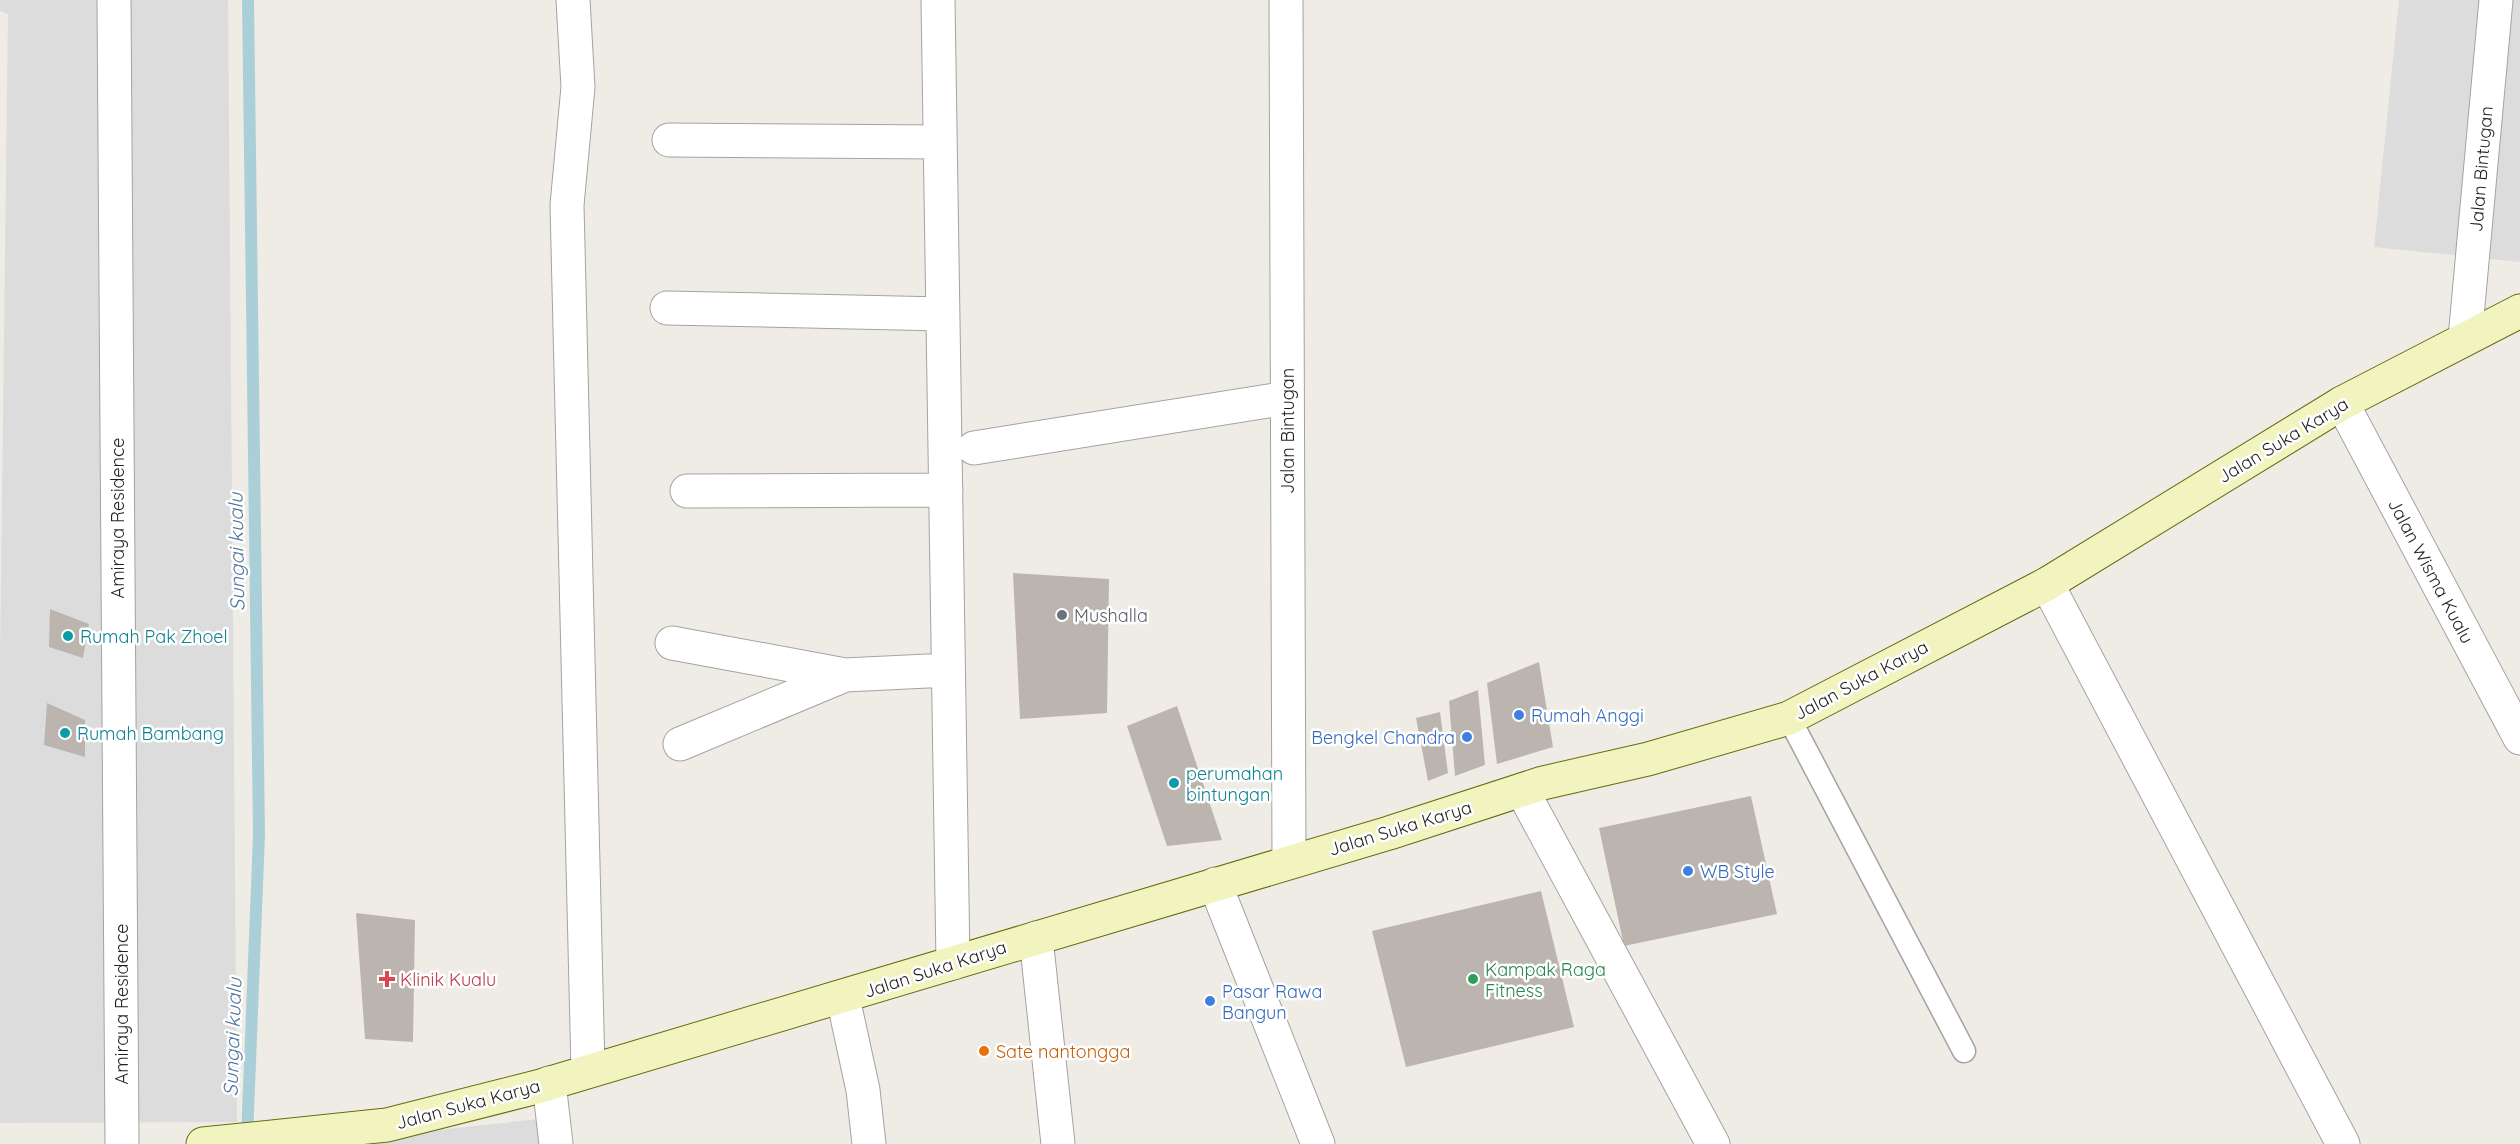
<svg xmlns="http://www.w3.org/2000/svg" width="2520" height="1144" viewBox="0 0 2520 1144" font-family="Quicksand,sans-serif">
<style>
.residential{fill:#dddcdc}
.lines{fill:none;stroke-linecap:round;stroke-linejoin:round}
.stream{stroke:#abcfd8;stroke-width:12}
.building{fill:#bcb5af}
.service-casing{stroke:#a3a3a3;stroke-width:25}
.minor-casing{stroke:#a3a3a3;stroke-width:35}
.secondary-casing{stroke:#646d0f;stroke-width:35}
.service{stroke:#fff;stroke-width:22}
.minor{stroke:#fff;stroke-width:33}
.secondary{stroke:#f2f4bf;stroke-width:33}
.worship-dot{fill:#6b7280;stroke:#fff;stroke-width:2}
.culture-dot{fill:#0f9aa8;stroke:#fff;stroke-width:2}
.shop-dot{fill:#3f7fe0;stroke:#fff;stroke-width:2}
.health-dot{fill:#e0444e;stroke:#fff;stroke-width:2}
.leisure-dot{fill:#2e9e5b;stroke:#fff;stroke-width:2}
.food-dot{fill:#e8710a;stroke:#fff;stroke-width:2}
.labels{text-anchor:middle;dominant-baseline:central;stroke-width:5;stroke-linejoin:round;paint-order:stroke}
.street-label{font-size:18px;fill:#1f1f1f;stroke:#fff}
.worship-label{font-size:18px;fill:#5b616d;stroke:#fff;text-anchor:start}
.culture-label{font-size:18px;fill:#0d838f;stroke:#fff;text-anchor:start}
.shop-label{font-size:18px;fill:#366cbe;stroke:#fff;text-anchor:start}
.leisure-label{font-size:18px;fill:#27864d;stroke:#fff;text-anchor:start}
.health-label{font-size:18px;fill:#be3a42;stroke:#fff;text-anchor:start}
.food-label{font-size:18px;fill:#c56008;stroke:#fff;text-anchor:start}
.water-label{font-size:20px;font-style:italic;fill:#51799f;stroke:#fff}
</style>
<rect width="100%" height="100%" fill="#efece6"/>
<path class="residential" d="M0,0H228L237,1122L0,1123V659L8,14L0,11Z
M2399,0H2520V262L2374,247Z
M548,1118L552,1144H309Z"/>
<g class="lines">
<path class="stream" d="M247,1138L259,835L248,0"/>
</g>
<path class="building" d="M1013,573L1109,579L1107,713L1020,719Z
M50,609L89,624L83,658L49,647Z
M1539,662L1553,747L1497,764L1487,683Z
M1478,690L1485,765L1455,776L1449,701Z
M47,703L85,720V757L44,745Z
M1177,706L1222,840L1167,846L1127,726Z
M1440,712L1448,773L1428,781L1416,718Z
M1751,796L1777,914L1624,946L1599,828Z
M1541,891L1574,1027L1406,1067L1372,931Z
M356,913L415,920L413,1042L365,1039Z"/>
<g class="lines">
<defs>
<path id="service" d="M1789,718L1964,1051"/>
<path id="minor" d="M114,0L122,1144
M573,0L578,87L567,205L588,1070
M938,0L953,963
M1286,0L1289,861
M669,140L940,142
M667,308L943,314
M2465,338L2496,0
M2342,403L2520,738
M974,448L1287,398
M687,491L946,490
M2047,584L2343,1144
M672,643L845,675
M680,744L845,675L948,670
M1522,790L1713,1144
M1215,884L1318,1144
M1036,938L1058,1144
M843,998L863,1090L869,1144
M549,1083L556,1144"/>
<path id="secondary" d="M203,1144L387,1125L537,1087L1389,833L1543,783L1648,759L1789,718L2047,584L2342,403L2520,311"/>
</defs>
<use href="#service" class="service-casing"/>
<use href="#minor" class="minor-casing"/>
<use href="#secondary" class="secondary-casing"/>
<use href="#service" class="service"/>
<use href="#minor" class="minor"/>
<use href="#secondary" class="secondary"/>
</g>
<circle class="worship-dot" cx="1062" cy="615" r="6"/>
<g class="culture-dot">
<circle cx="68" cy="636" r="6"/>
<circle cx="65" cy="733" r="6"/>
<circle cx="1174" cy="783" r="6"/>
</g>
<g class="shop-dot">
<circle cx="1519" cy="715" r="6"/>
<circle cx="1467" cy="737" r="6"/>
<circle cx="1688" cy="871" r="6"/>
<circle cx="1210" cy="1001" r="6"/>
</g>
<path class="health-dot" d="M384 970h6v6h6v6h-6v6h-6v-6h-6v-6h6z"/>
<circle class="leisure-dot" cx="1473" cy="979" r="6"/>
<circle class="food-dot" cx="984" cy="1051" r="6"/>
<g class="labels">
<g class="street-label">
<text transform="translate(2481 169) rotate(-85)">Jalan Bintugan</text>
<text transform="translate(1287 431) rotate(-90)">Jalan Bintugan</text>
<text transform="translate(2283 440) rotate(-31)">Jalan Suka Karya</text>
<text transform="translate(117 518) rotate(-90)">Amiraya Residence</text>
<text transform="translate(2431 571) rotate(62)">Jalan Wisma Kualu</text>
<text transform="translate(1861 680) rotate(-28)">Jalan Suka Karya</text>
<text transform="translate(1400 828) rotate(-17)">Jalan Suka Karya</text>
<text transform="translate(935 969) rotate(-18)">Jalan Suka Karya</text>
<text transform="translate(121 1004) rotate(-90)">Amiraya Residence</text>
<text transform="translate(468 1104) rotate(-15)">Jalan Suka Karya</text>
</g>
<g class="worship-label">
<text x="1074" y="615">Mushalla</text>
</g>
<g class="culture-label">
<text x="80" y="636">Rumah Pak Zhoel</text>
<text x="77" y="733">Rumah Bambang</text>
<text x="1186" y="773">perumahan<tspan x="1186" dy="21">bintungan</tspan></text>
</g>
<g class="shop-label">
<text x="1531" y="715">Rumah Anggi</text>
<text x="1455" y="737" text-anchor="end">Bengkel Chandra</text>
<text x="1700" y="871">WB Style</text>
<text x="1222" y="991">Pasar Rawa<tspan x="1222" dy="21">Bangun</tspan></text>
</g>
<g class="leisure-label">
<text x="1485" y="969">Kampak Raga<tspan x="1485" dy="21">Fitness</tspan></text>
</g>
<g class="health-label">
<text x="400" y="979">Klinik Kualu</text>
</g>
<g class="food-label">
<text x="996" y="1051">Sate nantongga</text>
</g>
<g class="water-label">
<text transform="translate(236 552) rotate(-91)">Sungai kualu</text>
<text transform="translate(232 1037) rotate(-88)">Sungai kualu</text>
</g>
</g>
</svg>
